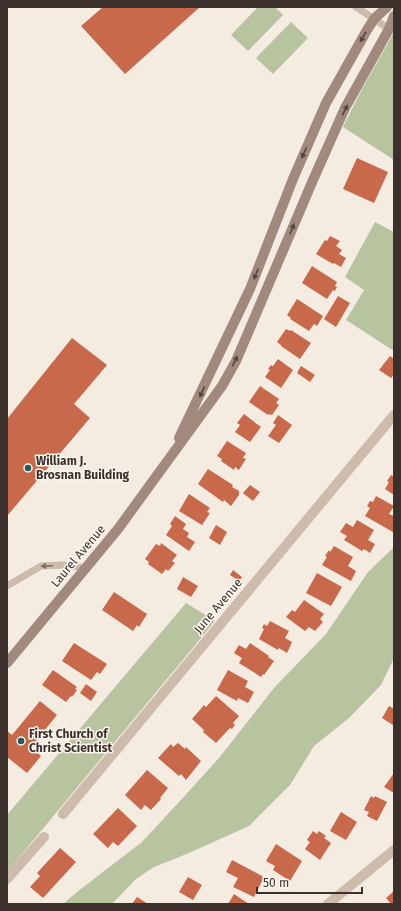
<svg xmlns="http://www.w3.org/2000/svg" width="401" height="911" viewBox="0 0 401 911" font-family="'Fira Sans',sans-serif">
<style>
.green{fill:#b8c4a0}
.building{fill:#c8694b}
.lines{fill:none;stroke-linecap:round;stroke-linejoin:round}
.lane{stroke:#cdbbac;stroke-width:7}
.street{stroke:#cdbbac;stroke-width:10}
.secondary{stroke:#a18a7d;stroke-width:10}
.oneway{fill:#544640}
.oneway2{fill:#7d6f65}
.poi-dot{fill:#1f5a5e;stroke:#fbf5ee;stroke-width:1.5}
.labels{text-anchor:middle;dominant-baseline:central;stroke-width:3;stroke-linejoin:round;paint-order:stroke}
.poi-label{font-size:12px;font-weight:bold;fill:#3b302b;stroke:#fbf5ee;text-anchor:start}
.street-label{font-size:12px;fill:#3b302b;stroke:#fbf5ee}
</style>
<rect width="100%" height="100%" fill="#f4ebe1"/>
<path class="green" d="M258,7H275L283,15L248,51L231,35Z
M291,22L308,38L273,74L256,58Z
M394,32V160L343,127L361,91Z
M375,222L394,232V351L346,320L364,290L345,277Z
M394,547V658L381,685L349,718L314,746L290,785L249,826L189,853L154,867L136,879L112,904H63L77,892L142,842L179,802L219,758L274,688L326,634L368,572Z
M186,603L215,621L7,872V815Z"/>
<path class="building" d="M103,7H200L125,74L81,26Z
M357,158L388,172L374,203L343,189Z
M330,236L340,241L336,246L342,250L339,254L346,258L341,267L334,263L333,264L316,254L325,240L327,241Z
M312,266L337,282L335,286L337,287L335,291L333,290L327,299L302,283Z
M338,296L350,303L336,327L324,319Z
M297,299L323,316L317,326L314,324L309,331L290,319L291,318L287,315Z
M286,329L290,331L291,330L311,343L300,359L281,346V345L277,342Z
M72,338L107,365L74,404L90,418L7,516V419Z
M390,356L394,359V374L391,378L379,370Z
M278,359L293,370L281,388L265,377L270,370L268,369L271,365L273,366Z
M301,366L315,375L310,382L297,373Z
M260,386L279,399L276,403L279,405L272,415L269,414L268,415L249,402Z
M244,414L261,427L250,442L235,432L240,425L237,423Z
M278,415L292,425L279,443L268,436L276,425L273,423Z
M227,441L246,453L243,458L246,459L239,470L235,467L234,470L221,461L222,459L217,456Z
M208,469L233,485L232,487L239,491V495L231,506L224,500L223,502L198,484Z
M394,474V495L385,489L389,482L387,481L391,475L393,476Z
M250,485L260,492L253,501L243,493Z
M189,494L210,508L207,512L210,513L202,525L179,511Z
M376,496L394,506L389,514L394,516V530L393,532L365,516L370,508L367,506L370,501L373,502Z
M175,516L186,524L183,529L189,533L187,537L195,542L189,551L166,535L172,526L170,524Z
M357,520L374,530L368,540L375,544L370,553L364,549L362,551L344,540L347,536L340,532L346,523L353,527Z
M216,525L227,532L220,545L209,538Z
M161,543L177,555L172,561L175,563L168,571L166,569L162,574L148,564L149,562L145,559L156,544L160,546Z
M334,546L353,557L348,566L356,571L351,581L322,565L327,557L325,556L329,550L330,552Z
M233,570L242,577L239,581L230,575Z
M317,573L342,587L331,606L306,593Z
M183,577L198,586L191,597L177,589Z
M114,592L147,614L139,627L137,625L133,631L102,610Z
M304,600L324,614L320,619L323,622L315,631L309,627L305,631L286,617L292,610L295,612Z
M270,621L289,631L285,638L292,642L287,653L279,648L278,650L259,639L264,629L262,628L264,624L267,626Z
M74,643L107,664L100,674L97,672L91,680L62,661Z
M250,643L269,656L268,657L274,661L264,675L263,674L261,677L239,663L242,658L234,653L239,645L246,649Z
M53,670L77,687L75,689L77,690L72,697L71,696L66,702L42,685Z
M228,670L248,681L245,687L254,692L248,703L238,698L237,701L217,690Z
M86,684L97,692L91,701L80,693Z
M216,696L239,716L233,723L235,725L232,729L230,728L216,743L203,732L204,730L192,719L204,705L206,707Z
M40,701L57,715L31,747L41,756L27,773L7,757V731L12,735Z
M389,706L394,709V723L393,725L382,718Z
M178,743L185,749L186,747L201,761L186,780L181,774L179,776L158,758L171,744L173,747Z
M147,770L168,788L160,798L161,799L151,810L145,805L141,810L125,795Z
M394,773V793L384,787Z
M371,796L374,798L375,796L387,802L377,821L367,816L369,812L364,810Z
M118,808L137,826L118,846L113,842L108,848L93,834Z
M341,812L357,822L346,840L330,831Z
M313,831L317,834L319,831L326,836L324,838L331,843L320,860L305,849L310,842L307,840Z
M276,844L302,861L290,881L273,870L275,866L266,861Z
M60,848L76,862L43,898L30,887L40,876L37,873Z
M232,860L264,877L254,897L233,887L238,878L226,872Z
M188,877L202,885L193,900L179,892Z
M394,891V904H391L386,898Z
M234,894L249,904H228Z
M137,897L148,904H132Z"/>
<g class="lines">
<path class="lane" d="M356,7L389,29
M7,586L41,566L62,565L86,568"/>
<path class="street" d="M63,814L394,415
M7,879L44,837
M328,904L394,850"/>
<path class="secondary" d="M179,438L250,289L293,179L326,103L367,30L374,19L387,7
M7,663L118,529L222,386L236,361L313,180L345,108L389,29L394,16"/>
</g>
<defs><path id="oneway-solid" d="M-6-.8H1V-3.2L6.5 0L1 3.2V.8H-6Z"/></defs>
<g class="oneway">
<use href="#oneway-solid" transform="translate(363 37) rotate(119)"/>
<use href="#oneway-solid" transform="translate(345 110) rotate(-64)"/>
<use href="#oneway-solid" transform="translate(304 153) rotate(114)"/>
<use href="#oneway-solid" transform="translate(292 229) rotate(-67)"/>
<use href="#oneway-solid" transform="translate(256 274) rotate(112)"/>
<use href="#oneway-solid" transform="translate(235 361) rotate(-64)"/>
<use href="#oneway-solid" transform="translate(202 392) rotate(114)"/>
</g>
<use class="oneway2" href="#oneway-solid" transform="translate(47 566) rotate(177)"/>
<g class="poi-dot">
<circle cx="28" cy="468" r="4"/>
<circle cx="21" cy="741" r="4"/>
</g>
<g class="labels">
<g class="poi-label">
<text x="36" y="461">William J.<tspan x="36" dy="14">Brosnan Building</tspan></text>
<text x="29" y="734">First Church of<tspan x="29" dy="14">Christ Scientist</tspan></text>
</g>
<g class="street-label">
<text transform="translate(78 556) rotate(-50)">Laurel Avenue</text>
<text transform="translate(218 606) rotate(-50)">June Avenue</text>
</g>
</g>
<rect width="401" height="911" fill="none" stroke="#3b302b" stroke-width="16"/>
<path d="M257 887v6h105v-6" fill="none" stroke="#3b302b" stroke-width="2"/>
<text x="263" y="887" font-size="12" fill="#3b302b" stroke="#fbf5ee" stroke-width="3" paint-order="stroke">50 m</text>
</svg>
